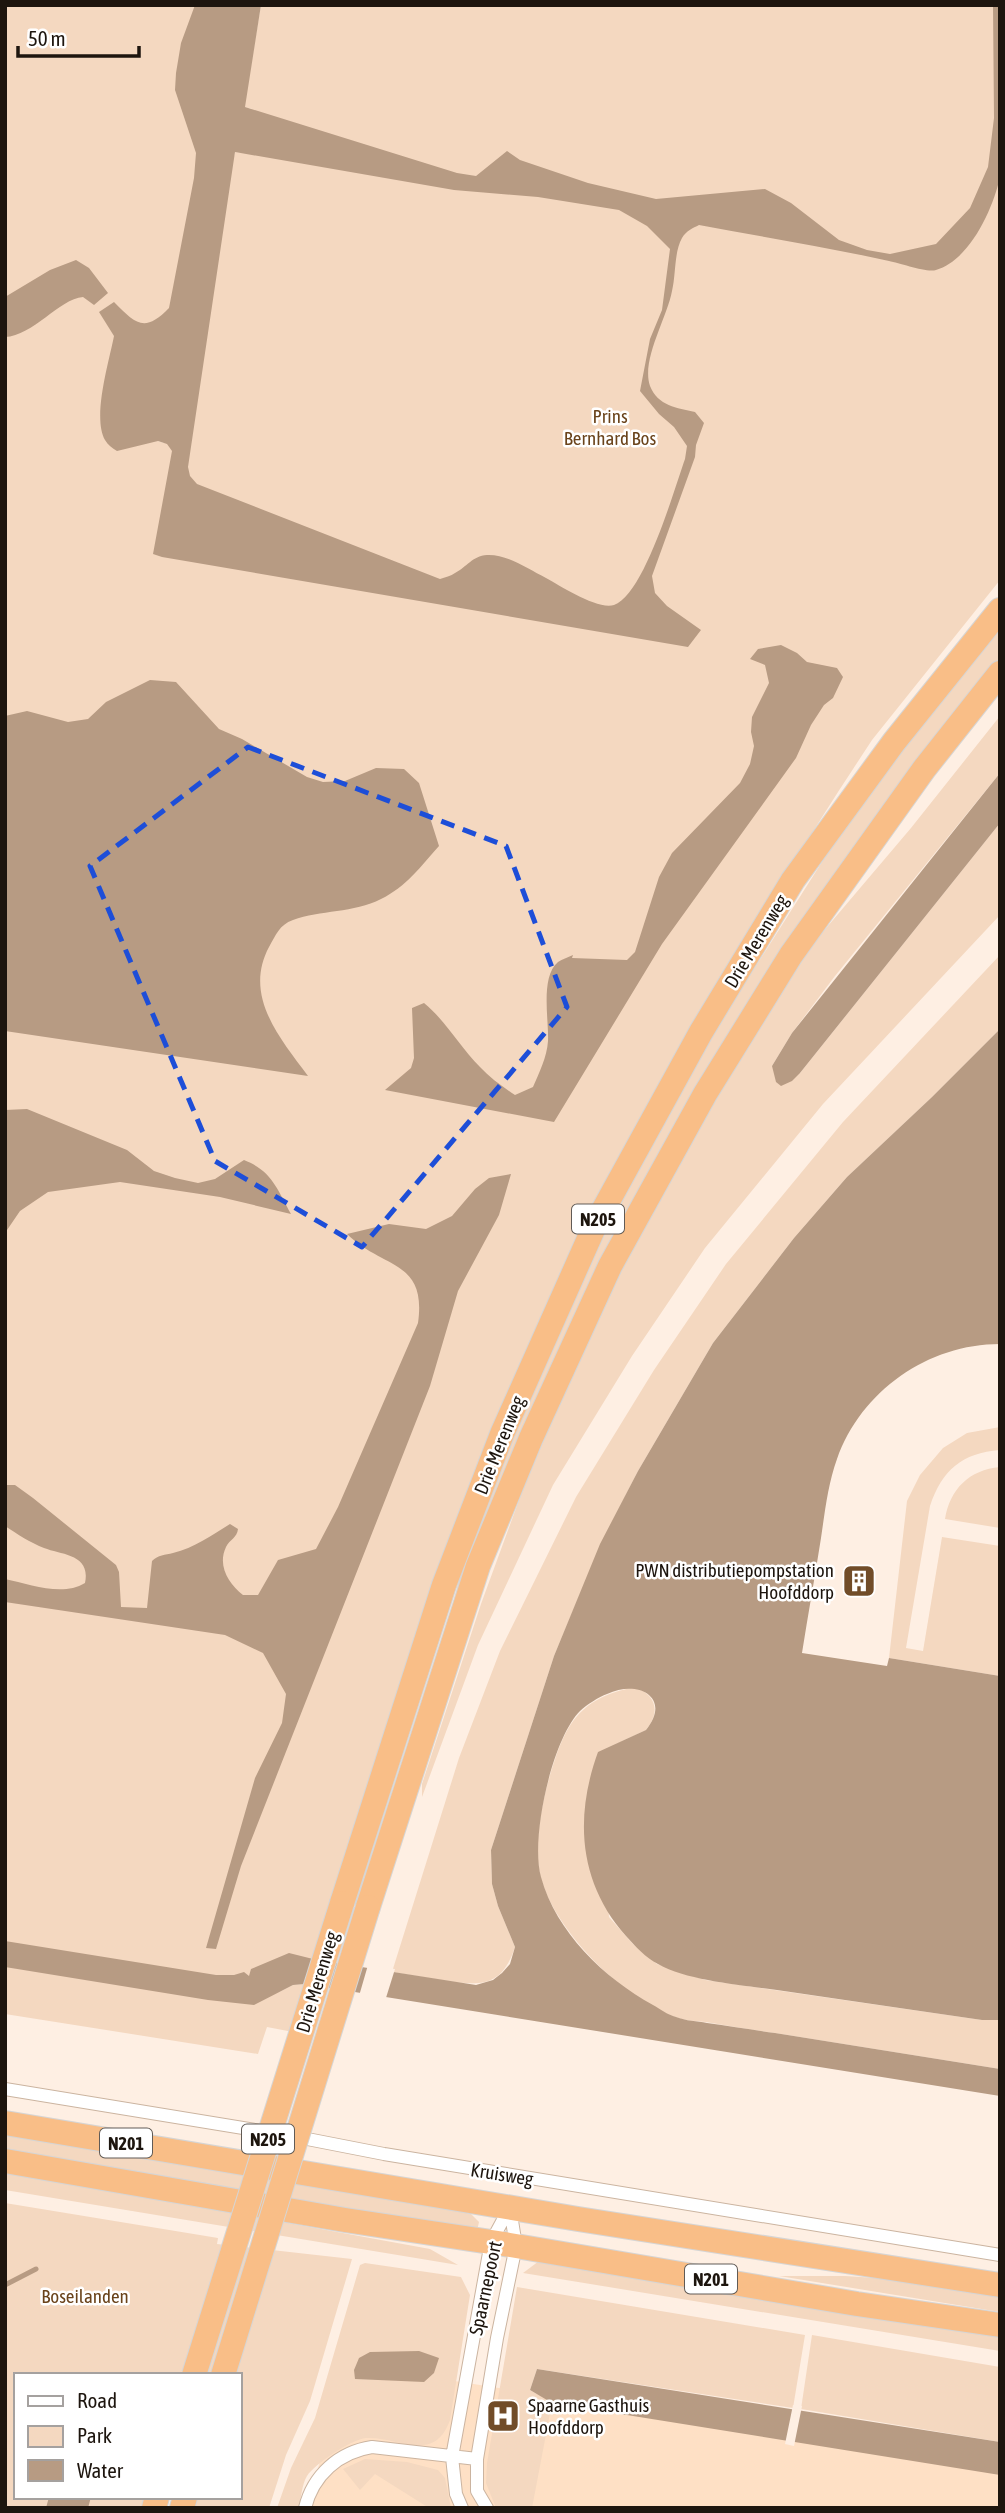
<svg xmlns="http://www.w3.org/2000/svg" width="1005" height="2513" viewBox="0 0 1005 2513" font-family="'Asap Condensed',sans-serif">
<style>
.built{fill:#fee0c5}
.green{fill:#f4d8c0}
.water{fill:#b79b83;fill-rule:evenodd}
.pier{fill:#feefe3}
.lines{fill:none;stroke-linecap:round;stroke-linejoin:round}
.stream{stroke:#b79b83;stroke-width:5}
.street-casing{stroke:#cbb4a0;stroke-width:14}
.highway-casing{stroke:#d6d5d4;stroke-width:26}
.street{stroke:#fff;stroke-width:12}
.highway{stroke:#f9be87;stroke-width:24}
.highway-bridge-casing{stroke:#d6d5d4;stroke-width:26;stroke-linecap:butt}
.highway-bridge{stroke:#f9be87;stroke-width:24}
.marked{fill:none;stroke:#1d4ed8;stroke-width:5;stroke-dasharray:14 9;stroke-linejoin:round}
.labels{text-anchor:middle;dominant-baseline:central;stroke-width:5;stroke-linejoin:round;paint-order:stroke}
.shield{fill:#fff;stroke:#615b56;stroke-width:2}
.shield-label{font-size:18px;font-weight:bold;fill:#1d150e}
.park-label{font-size:19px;fill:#6a431b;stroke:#fff}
.street-label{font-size:19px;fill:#1d150e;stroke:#fff}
.poi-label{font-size:19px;fill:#1d150e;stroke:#fff;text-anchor:end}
</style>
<rect width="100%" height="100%" fill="#feefe3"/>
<path class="built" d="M347,2364L1000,2467V2508H307Z"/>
<path class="green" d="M5,5H240L158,441L164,443L235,152L244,153L252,109L244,107L261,5H1000V580L872,740L838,792L723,973L595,1212L317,1960L279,1992L293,1985L305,1984L293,2032L267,2027L258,2054L5,2014Z
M1000,626V663L692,1104L448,1623L467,1550L573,1294L679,1087L822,862L921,721Z
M1000,716V773L835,976L792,1033L772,1066L800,1073L1000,823V915L823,1104L705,1248L632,1356L553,1485L478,1645L422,1797V1784L481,1604L522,1492L580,1354L660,1193L747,1042L816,940L911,828Z
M1000,955V1029L932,1097L847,1177L794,1238L713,1343L638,1471L601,1544L554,1656L491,1850L492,1884L498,1906L515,1947C502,1986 483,1986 447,1981C428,1978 410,1975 392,1972L459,1758L500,1651L576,1497L654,1370L726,1264L843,1122Z
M1000,1427V1450C962,1453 942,1470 930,1506L906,1648L923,1651L942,1537L1000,1546V1676L889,1658L907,1501L920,1475L943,1448L967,1433Z
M1000,1467V1528L945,1519C950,1489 969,1470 1000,1467Z
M635,1687C656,1695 661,1712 646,1730L598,1753L609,1917L633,1944L657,1964L705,1980L982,2020H1000V2069C925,2057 850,2045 775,2033C752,2030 729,2026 706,2022C697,2021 685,2021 675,2017C624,2000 553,1929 540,1875C534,1847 540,1813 547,1786C563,1731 573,1699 635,1687Z
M5,2133L453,2210L471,2214L479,2222L477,2231L5,2152Z
M5,2171L430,2249L458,2265L5,2190Z
M5,2203L218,2238L217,2244L352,2259L310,2401L286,2455L269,2508H195L198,2497H240V2375H16V2497H146L143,2508H5Z
M539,2261L1000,2337V2351L523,2273Z
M365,2263L461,2277L470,2295L450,2420C434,2465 398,2436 366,2438C350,2440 315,2464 307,2476C302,2484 301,2498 299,2508H277L291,2468L315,2418L360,2265Z
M779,2276H845L921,2281L1000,2296V2312Z
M517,2287L805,2335L793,2408L537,2369L530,2390L552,2403L532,2508H496L486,2483L487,2463Z
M812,2335L1000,2367V2442L801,2409Z
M365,2459L407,2462L438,2470L445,2478L451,2508H429L375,2474L360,2490L343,2469Z"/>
<path class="water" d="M195,5H261L245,107L457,173L476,176L507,151L520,160L588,183L656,199L765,189L791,203L839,240L867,250L890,254L936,244L970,208L988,167L994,118L993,5H1000V177C993,209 970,260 936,270C927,273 900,263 889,261C827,247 763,237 699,225C693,228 686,231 682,238C674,252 676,275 672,291C667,318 641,360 650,386C658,406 677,408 695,412L704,423L696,445L695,457L652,576L655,593L667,606L701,630L688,647L162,557L153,554L172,451L167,444L158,441L117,451C112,448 108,445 105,440C92,417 109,362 114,336L99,312L114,302C135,323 144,334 169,308L194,178L196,153L175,90L176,73L181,43ZM235,152L454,190L538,197L619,210L647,226L670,249L662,310L650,339L640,391L659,414L674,427L687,446L685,459C674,490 644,595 614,605C597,610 561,586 546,578C528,569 507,554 487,555C472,556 467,567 455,573C451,576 445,577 440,579L197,484L190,476L188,467Z
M76,260L89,268L108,293L94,305L83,297C59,299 33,336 5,337V297L50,270Z
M781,645L797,653L807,662L837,668L843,677L833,698L824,705L811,725L796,758L662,944L554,1122L385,1090L411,1068L414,1058L412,1008L424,1003C446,1021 460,1047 480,1067C490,1078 503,1087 515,1095L533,1087C539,1073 547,1057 548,1041C549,1020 540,977 558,962C562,959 569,957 573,955L572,958L627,960L635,952L659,877L672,853L740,783L750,764L754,746L751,732L752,717L769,683L765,665L750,659L758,649Z
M150,680L176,682L219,729L242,739L307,777L323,782L345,781L376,768L404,769L419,783L439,846C421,866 406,887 381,899C354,913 320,910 293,920C279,925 276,935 269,947C243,996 280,1038 308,1076L5,1031V716L27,711L68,722L88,719L106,702Z
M1000,773V823L800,1073L792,1081L781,1086L776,1082L772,1066L792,1033Z
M1000,1029V1344C928,1344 861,1391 837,1459C828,1484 825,1511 821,1538C815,1576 808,1615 802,1653L887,1666L889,1658L1000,1676V2020H982C913,2010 845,2000 777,1990C742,1985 688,1981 658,1964C646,1958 635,1946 626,1936C579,1883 574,1818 598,1752L646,1730C672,1698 639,1679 607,1694C599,1697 586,1705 580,1711C552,1739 530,1839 541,1877C556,1932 604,1978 653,2005C660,2009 668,2015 676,2017C686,2021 697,2021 707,2023C730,2026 753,2030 775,2033C850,2045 925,2057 1000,2069V2096L305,1984L293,1985L254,2005L208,2000L5,1967V1941L216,1975H234L244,1972L249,1976L251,1969L289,1953L317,1960L476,1985L493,1980L502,1973L510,1964L515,1947L498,1906L492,1884L491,1850L554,1656L600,1544L638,1471L713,1343L794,1238L847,1177L932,1097Z
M27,1109L127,1150L154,1171L175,1178L198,1183L215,1179L244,1160C272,1171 277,1189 291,1214L220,1197L120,1182L48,1192L20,1211L5,1233V1110Z
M511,1174L499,1215L458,1291L430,1386L241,1866L216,1949L206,1948L255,1778L282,1723L286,1694L263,1653L225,1635L5,1602V1579C30,1584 62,1597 85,1583C91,1554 62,1555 44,1548C31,1543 17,1534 5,1526V1485H15L33,1498L116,1565L119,1572L121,1607L147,1608L152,1561C158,1555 165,1555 173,1553C194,1548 212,1535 230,1524L238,1529C237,1538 230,1539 226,1547C217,1566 229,1584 243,1595H258L278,1560L316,1549L338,1507L418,1323C427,1259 382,1269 347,1234L389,1224L426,1229L452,1216L475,1189L489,1178Z
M419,2351L439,2358L434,2373L424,2382L355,2379L354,2370L359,2358L370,2352Z
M537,2369L1000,2442V2475L552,2403L530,2390Z
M49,2497H91L88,2508H46Z"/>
<path class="pier" d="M368,1965L395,1969L385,2001L359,1996Z
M793,2405L802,2406L794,2446L785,2444Z"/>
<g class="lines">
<path class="stream" d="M5,2285L36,2269"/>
<defs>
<path id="street" d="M5,2089L274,2133
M292,2136L384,2154L1000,2255
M305,2508C313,2475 339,2452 372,2447L477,2459
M462,2508L456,2494L452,2457L491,2242L510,2207
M487,2508L477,2491V2459L497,2338L516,2246L510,2208"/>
<path id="highway" d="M342,1903L444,1585L502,1434L595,1225L701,1032L793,880L894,742L1000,610
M368,1907L478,1566L531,1438L610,1266L705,1094L791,955L924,769L1000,673
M5,2123L578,2219L1000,2285
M5,2161L345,2220L510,2245L857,2304L1000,2325
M154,2508L157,2497
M182,2508L185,2497"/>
</defs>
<use href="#street" class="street-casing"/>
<use href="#highway" class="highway-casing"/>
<use href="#street" class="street"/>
<use href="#highway" class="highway"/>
<defs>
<path id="highway-bridge" d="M194,2375L342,1903
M223,2375L368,1907"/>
</defs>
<use href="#highway-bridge" class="highway-bridge-casing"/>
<use href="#highway-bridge" class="highway-bridge"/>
</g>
<path class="marked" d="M248,747L506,846L567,1007L362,1247L215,1161L90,866Z"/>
<defs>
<symbol id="building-square" viewBox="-11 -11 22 22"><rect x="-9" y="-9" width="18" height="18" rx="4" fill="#714c28" stroke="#fff"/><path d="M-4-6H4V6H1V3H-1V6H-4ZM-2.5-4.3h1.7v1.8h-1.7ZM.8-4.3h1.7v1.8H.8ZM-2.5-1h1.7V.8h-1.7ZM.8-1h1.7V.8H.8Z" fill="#fff"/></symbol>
<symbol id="hospital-square" viewBox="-11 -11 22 22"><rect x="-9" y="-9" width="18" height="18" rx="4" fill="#714c28" stroke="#fff"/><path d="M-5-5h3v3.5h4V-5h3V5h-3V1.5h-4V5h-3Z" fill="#fff"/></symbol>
</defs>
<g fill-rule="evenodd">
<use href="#building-square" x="840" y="1562" width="38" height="38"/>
<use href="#hospital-square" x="484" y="2397" width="38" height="38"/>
</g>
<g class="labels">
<g class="shield">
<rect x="572" y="1204.5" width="52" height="29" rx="5"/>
<rect x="242" y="2124.5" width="52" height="29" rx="5"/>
<rect x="100" y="2128.5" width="52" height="29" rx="5"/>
<rect x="685" y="2264.5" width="52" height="29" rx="5"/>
</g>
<g class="shield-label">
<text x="598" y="1219">N205</text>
<text x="268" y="2139">N205</text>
<text x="126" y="2143">N201</text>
<text x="711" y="2279">N201</text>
</g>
<g class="park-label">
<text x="610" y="416">Prins<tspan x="610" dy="22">Bernhard Bos</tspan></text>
<text x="85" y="2296">Boseilanden</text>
</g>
<g class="street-label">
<text transform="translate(756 941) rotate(-59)">Drie Merenweg</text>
<text transform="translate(499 1445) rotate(-68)">Drie Merenweg</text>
<text transform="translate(317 1982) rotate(-73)">Drie Merenweg</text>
<text transform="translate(502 2174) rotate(9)">Kruisweg</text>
<text transform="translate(485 2288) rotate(-78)">Spaarnepoort</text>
</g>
<g class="poi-label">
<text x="834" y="1570">PWN distributiepompstation<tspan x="834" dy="22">Hoofddorp</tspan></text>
<text x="528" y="2405" text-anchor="start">Spaarne Gasthuis<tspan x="528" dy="22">Hoofddorp</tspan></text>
</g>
</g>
<rect width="1005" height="2513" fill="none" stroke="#1d150e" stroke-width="14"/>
<rect x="14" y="2373" width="228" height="126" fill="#ffffff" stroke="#a5a19f" stroke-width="2"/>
<rect x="28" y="2396" width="35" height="10" fill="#ffffff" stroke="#a5a19f" stroke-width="2"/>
<text x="77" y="2408" font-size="21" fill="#1d150e">Road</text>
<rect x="28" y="2426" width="35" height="21" fill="#f4d8c0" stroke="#a5a19f" stroke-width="2"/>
<text x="77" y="2443" font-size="21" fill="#1d150e">Park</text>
<rect x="28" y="2460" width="35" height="21" fill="#b79b83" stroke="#a5a19f" stroke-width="2"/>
<text x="77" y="2478" font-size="21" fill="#1d150e">Water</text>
<path d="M18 46v10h121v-10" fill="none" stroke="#1d150e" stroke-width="3.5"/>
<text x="28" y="46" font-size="21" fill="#1d150e" stroke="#ffffff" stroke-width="5" paint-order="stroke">50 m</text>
</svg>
